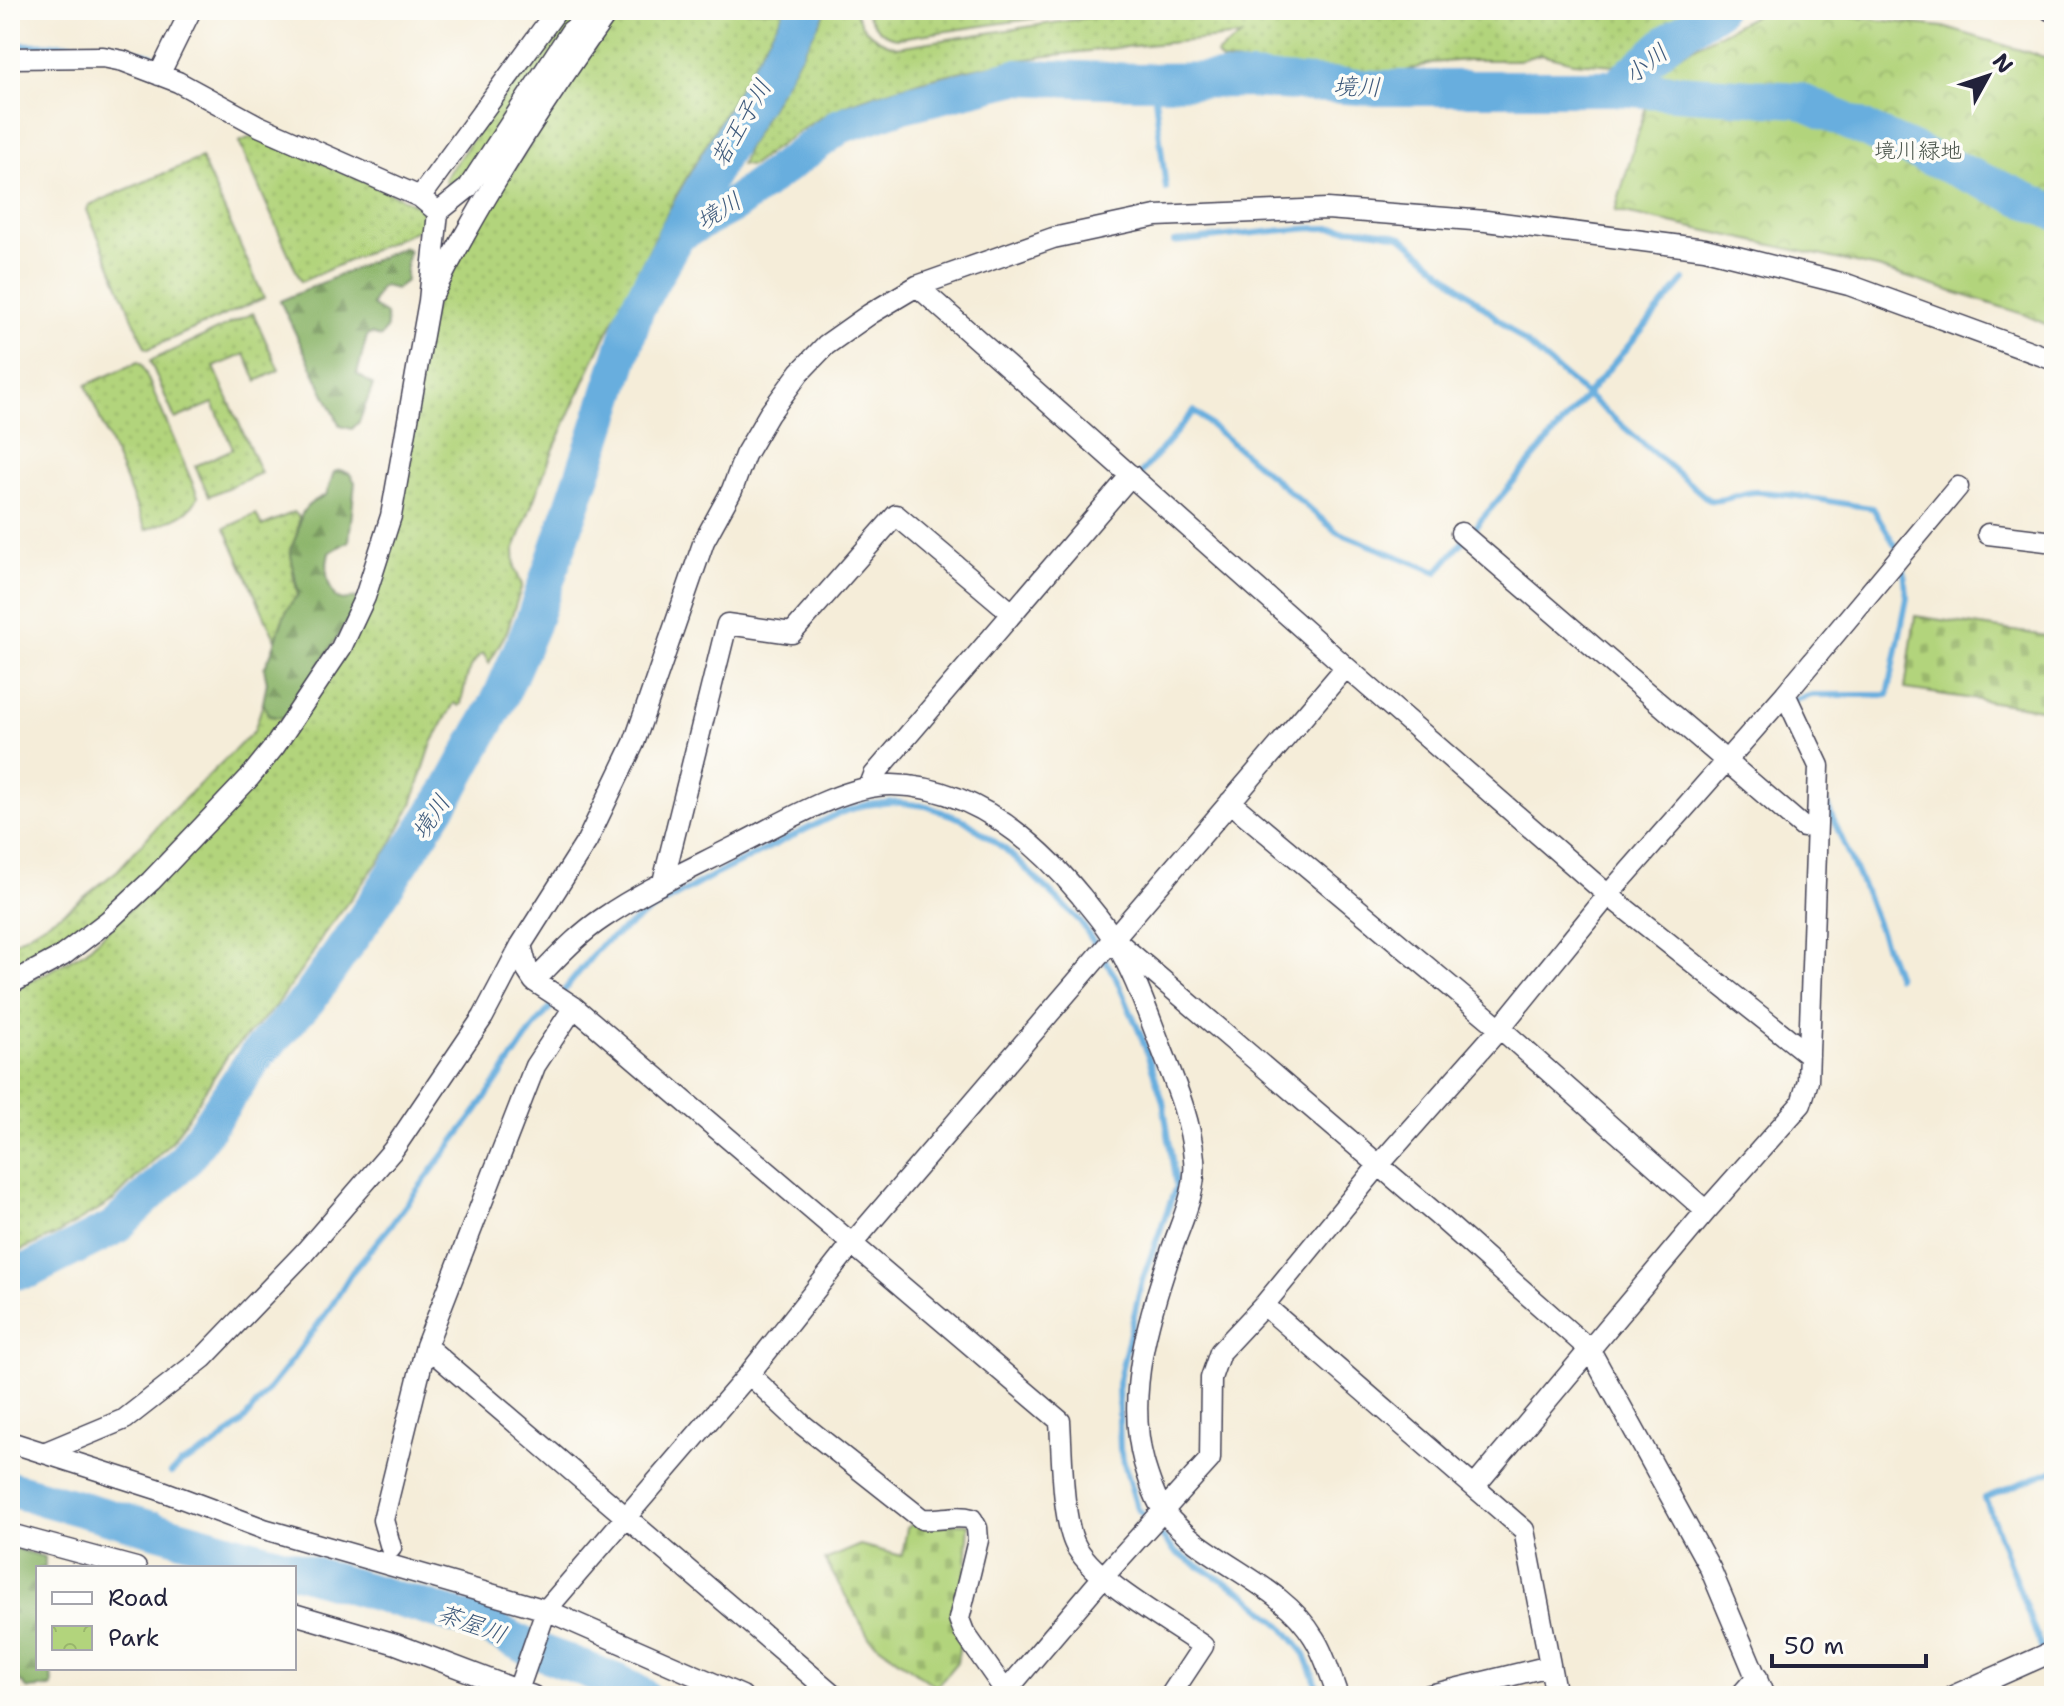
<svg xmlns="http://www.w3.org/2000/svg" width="2064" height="1706" viewBox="0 0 2064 1706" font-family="'Shantell Sans','Klee One',sans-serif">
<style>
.grass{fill:url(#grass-dots);stroke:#6a7b5c;stroke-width:2}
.forest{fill:url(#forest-firs);stroke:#586c54;stroke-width:2}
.cemetery{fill:url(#cemetery-stones);stroke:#6a7b5c;stroke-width:2}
.park{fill:url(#park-crowns);stroke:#6a7b5c;stroke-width:2}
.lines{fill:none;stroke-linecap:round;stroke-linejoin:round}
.stream{stroke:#67aede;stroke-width:6}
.river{stroke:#67aede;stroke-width:36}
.minor-casing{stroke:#424053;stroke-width:23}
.minor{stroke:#fff;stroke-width:20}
.labels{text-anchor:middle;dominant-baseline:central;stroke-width:7;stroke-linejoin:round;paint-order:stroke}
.park-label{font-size:22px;fill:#4d574e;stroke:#fdfcf7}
.water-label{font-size:24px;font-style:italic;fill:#3e5a7c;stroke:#fdfcf7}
</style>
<defs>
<pattern id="grass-dots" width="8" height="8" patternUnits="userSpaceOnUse" patternTransform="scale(2)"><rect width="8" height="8" fill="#b2d47c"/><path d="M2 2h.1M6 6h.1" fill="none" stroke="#99b66c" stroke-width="1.8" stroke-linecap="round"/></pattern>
<pattern id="forest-firs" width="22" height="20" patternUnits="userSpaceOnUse" patternTransform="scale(2)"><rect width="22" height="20" fill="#8db66c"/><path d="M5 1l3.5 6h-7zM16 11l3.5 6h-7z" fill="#73945a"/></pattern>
<pattern id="cemetery-stones" width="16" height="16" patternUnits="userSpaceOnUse" patternTransform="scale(2)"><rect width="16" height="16" fill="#b2d47c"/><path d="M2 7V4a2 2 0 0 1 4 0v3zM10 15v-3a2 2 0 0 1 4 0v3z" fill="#99b66c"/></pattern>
<pattern id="park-crowns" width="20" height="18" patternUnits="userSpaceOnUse" patternTransform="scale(2)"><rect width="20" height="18" fill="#b2d47c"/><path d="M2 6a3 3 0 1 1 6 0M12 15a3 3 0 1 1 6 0" fill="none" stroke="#99b66c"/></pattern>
</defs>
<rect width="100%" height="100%" fill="#fdfcf7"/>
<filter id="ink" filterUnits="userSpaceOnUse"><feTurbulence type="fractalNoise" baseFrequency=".0125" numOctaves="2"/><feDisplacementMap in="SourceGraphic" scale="16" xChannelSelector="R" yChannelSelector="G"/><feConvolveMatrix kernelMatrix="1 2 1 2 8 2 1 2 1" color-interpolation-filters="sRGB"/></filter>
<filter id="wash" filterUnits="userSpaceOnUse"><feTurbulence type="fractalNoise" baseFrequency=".006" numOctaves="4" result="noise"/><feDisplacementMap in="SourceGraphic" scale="32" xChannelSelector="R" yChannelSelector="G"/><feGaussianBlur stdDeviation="1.8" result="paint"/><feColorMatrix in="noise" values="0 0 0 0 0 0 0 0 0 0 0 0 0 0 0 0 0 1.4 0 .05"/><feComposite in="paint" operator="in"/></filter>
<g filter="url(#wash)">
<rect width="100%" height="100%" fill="#f5edd9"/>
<path class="grass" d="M567,10H589L465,180L449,186L445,180L449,172Z
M619,10H785L675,198L596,355L552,453L514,551L515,569L522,585L507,631L489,663L483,653C467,664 465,685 461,704L459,706L455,703L453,705L432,743L412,804L389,848L323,935L310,958L276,1006L228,1055L173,1140L114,1200L55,1235L10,1255V993L86,951L165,876L366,613L434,307L484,214Z
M827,10H855C861,31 877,41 897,47L1137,10H1699L1629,66L1573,62L1541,54L1519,60H1468L1431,63L1384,78L1222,61L1216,54L1241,36C1130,47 1016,53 908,85C880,93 852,101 827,114C800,129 775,148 751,166L741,165L747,148Z
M864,10H1092L899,38C881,37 873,24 864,10Z
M258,134L421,207L428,221L424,227L301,282L239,142Z
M201,158L264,298L148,349L145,347L87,210L89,205Z
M253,313L279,370L257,381L245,354L214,367L261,473L209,496L195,466L233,449L213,403L175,419L150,361Z
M138,362L142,365L198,496C192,516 163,522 146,530L86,385Z
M294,512L299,517L293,573L298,595C289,609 284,624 275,639L225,528L256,514L262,526Z
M263,703L270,716L285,717L257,760L104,916L10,978V945L70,908L118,870L164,819L254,731Z"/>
<path class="forest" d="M404,247L409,250L406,265V281L396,289L384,286L379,289L372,305L386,315L387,327L381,337L371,334L367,336L357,374L373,385L359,422L352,429L340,426L280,301Z
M340,470L350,474L355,482L349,541L329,553C325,570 326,583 336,598L344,600L355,598L358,605L285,718L270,716L263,703L267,682L264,668C279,645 278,614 298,595L290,549C307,522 289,511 326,495L334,472Z
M10,1547L45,1557V1568H38V1668H51L52,1687L28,1689L10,1671Z"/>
<path class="cemetery" d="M1915,616L2054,637V711L1905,689Z
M915,1522L969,1524L961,1637L957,1662L936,1687L870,1639L825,1560L860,1545L902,1556L907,1528Z"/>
<path class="park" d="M1765,10H1787L1943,27L2054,60V328L2023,314L1878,268L1615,211L1658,66Z"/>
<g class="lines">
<path class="stream" d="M10,45L109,44L153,56
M1153,81L1166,189
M1174,242C1240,236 1340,217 1402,237L1709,500C1726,503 1741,491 1758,492C1797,494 1835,503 1873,508L1898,550
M1137,478L1194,411L1337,532L1437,572L1684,280
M1792,701L1812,695H1888L1907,598L1903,561
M1826,803L1866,894L1897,977
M2054,1470L1985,1498L2054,1682
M171,1473L181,1464L213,1447L241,1424L292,1360L332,1305L352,1272L391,1225L475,1113L532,1030L601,945L650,911L716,874L837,814L865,805L893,802L926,806L964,820L1005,849L1080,921L1115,976L1142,1038L1163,1101L1176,1186L1142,1281L1118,1384L1120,1449L1137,1508L1176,1553L1244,1593L1282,1626L1305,1654L1321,1696
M154,1530L158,1514"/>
<path class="river" d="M1615,88L1668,42L1716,10
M675,236L733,205L840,126L899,106L1016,77L1137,81L1249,80L1376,88H1615L1798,100L2054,212
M10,1272L30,1270L115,1227L185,1160L256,1056L308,1000L363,921L450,789L500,698L532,624L593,445L636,310L678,233L675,236L806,10
M10,1489L292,1568
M294,1569L481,1624L526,1646L620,1683L643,1696"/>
</g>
</g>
<g filter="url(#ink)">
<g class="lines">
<defs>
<path id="minor" d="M2050,10L2054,11
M10,58L103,57L123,61L178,82L259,126L420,197L438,212
M159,75L191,10
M420,197L557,10
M917,286L1346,667L1608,895L1809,1055
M434,292C484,194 543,103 607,13
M1461,533L1803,827
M1988,534L2054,542
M870,785L874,775L1131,475
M1230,802L1500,1028L1706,1211
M663,882L727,624L792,633L896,515L1012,613
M1120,944L1442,1219L1590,1350L1710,1568L1764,1696
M534,981C556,959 577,935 603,918C644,890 689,870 734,847C777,826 844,784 892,785C970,786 1034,839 1081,896C1092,910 1105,924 1114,940C1134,973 1147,1011 1161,1047C1175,1083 1191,1120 1194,1159C1197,1191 1182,1220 1172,1249C1149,1315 1125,1394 1144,1463C1149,1479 1155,1500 1165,1513C1204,1562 1281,1582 1314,1638C1325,1655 1331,1677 1338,1696
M10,984L62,956L108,921L151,881L250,777L275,746L341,648L365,597L391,516L429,301L438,212L468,188L571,31L601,10
M1264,1305L1524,1530L1556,1696
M426,1346L835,1696
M749,1374L803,1425L922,1519C939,1521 956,1514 972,1519L977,1528L978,1540L959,1619L964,1632L1006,1692
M10,1442L157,1489L264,1529L546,1610L742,1696
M46,1452L125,1419L203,1358L304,1253L393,1150L483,1017L521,945
M1475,1486L1706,1211L1801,1104L1808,1081L1819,766L1785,694
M10,1534L136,1568
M391,1548L383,1520L426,1346L535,1066L574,1007
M294,1614L396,1644L533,1696
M516,1696L546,1610L749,1374L851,1245L1346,667
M1002,1696L1103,1577L1210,1459L1211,1378L1220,1352L1264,1305L1379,1165L1500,1028L1608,895L1785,694L1958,487
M1170,1696L1203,1646C1168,1621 1099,1584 1077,1548C1062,1524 1062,1451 1060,1421L574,1007L534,981L528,972L521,945L587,841L634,743L704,541L732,490L745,455L769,414L800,372L826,345L870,314L917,286L1053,238L1156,216L1327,209L1486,221L1705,249L1849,285L2054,360
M1426,1696L1550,1666
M1740,1696L1757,1677
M1953,1696L2054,1651"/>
</defs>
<use href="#minor" class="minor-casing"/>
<use href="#minor" class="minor"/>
</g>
</g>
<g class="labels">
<g class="park-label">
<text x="1918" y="150">境川緑地</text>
</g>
<g class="water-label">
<text transform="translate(1646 64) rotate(-38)">小川</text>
<text transform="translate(1357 87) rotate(1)">境川</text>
<text transform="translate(741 123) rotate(-60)">若王子川</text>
<text transform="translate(719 211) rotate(-31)">境川</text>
<text transform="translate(431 817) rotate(-56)">境川</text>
<text transform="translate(472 1624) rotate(20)">茶屋川</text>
</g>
</g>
<rect width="2064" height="1706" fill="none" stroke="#fdfcf7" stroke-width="40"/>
<rect x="36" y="1566" width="260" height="104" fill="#fdfcf7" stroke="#a5a5ac" stroke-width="2"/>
<rect x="52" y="1592" width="40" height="12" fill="#ffffff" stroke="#a5a5ac" stroke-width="2"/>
<text x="108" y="1606" font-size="24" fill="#22223b">Road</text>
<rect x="52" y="1626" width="40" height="24" fill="url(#park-crowns)" stroke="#a5a5ac" stroke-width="2"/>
<text x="108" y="1646" font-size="24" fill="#22223b">Park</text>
<g transform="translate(1988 76) rotate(50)" stroke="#fdfcf7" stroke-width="6" paint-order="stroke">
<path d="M0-6L14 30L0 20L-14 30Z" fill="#22223b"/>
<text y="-12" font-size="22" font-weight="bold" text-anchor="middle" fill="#22223b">N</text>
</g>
<path d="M1772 1654v12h154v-12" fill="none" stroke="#22223b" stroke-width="4"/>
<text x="1784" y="1654" font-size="24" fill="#22223b" stroke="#fdfcf7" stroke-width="6" paint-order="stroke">50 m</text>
</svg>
